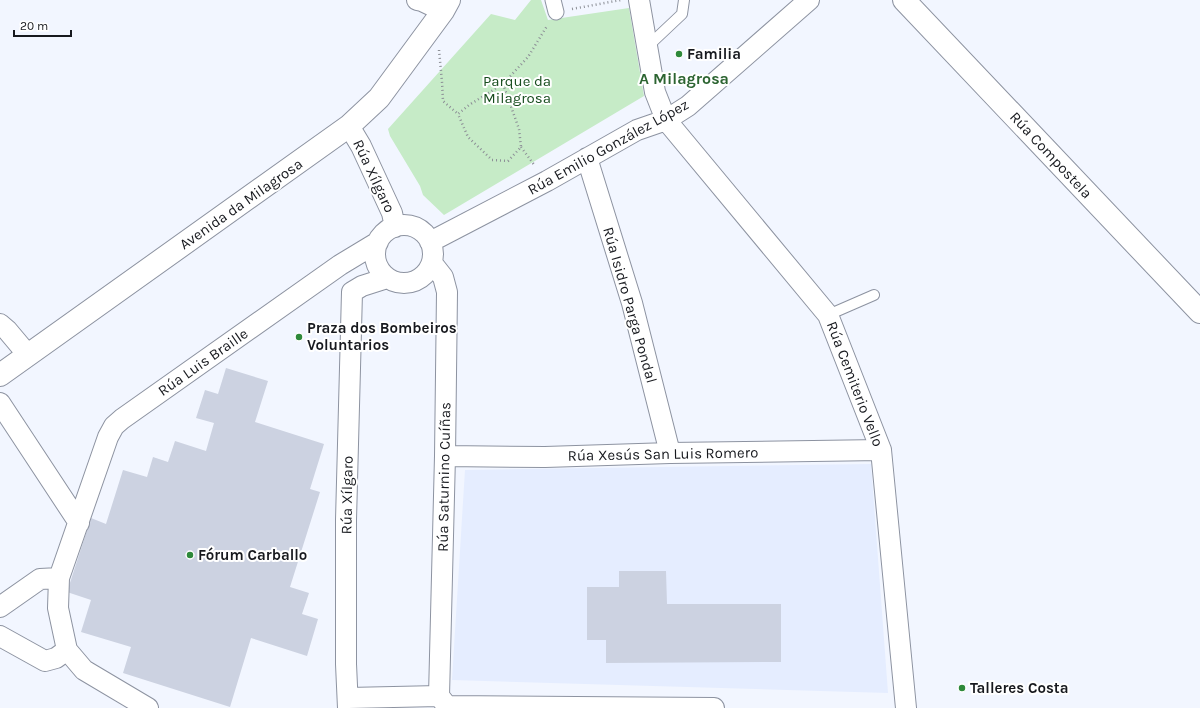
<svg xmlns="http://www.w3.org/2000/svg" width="1200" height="708" viewBox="0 0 1200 708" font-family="Karla,sans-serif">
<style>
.built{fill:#e5edff}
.green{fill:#c6ebc7}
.building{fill:#ccd2e1}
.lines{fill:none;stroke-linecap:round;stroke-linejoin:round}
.service-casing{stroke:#8d93a1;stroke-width:12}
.pedestrian-casing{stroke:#8d93a1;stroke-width:17}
.minor-casing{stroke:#8d93a1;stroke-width:22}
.tertiary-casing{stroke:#8d93a1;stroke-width:24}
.secondary-casing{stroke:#8d93a1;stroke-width:24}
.path{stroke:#8c8f96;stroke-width:2.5;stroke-dasharray:1 3;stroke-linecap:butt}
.service{stroke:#fff;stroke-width:10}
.pedestrian{stroke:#fff;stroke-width:15}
.minor{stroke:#fff;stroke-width:20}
.tertiary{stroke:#fff;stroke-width:22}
.secondary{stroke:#fff;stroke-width:22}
.poi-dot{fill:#2e893a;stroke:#fff;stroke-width:1.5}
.labels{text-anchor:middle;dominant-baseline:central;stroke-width:4;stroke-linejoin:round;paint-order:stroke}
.poi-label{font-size:15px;font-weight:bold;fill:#17191e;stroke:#fff;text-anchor:start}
.park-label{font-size:15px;fill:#174d1e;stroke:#fff}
.street-label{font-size:15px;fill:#17191e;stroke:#fff}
.neighbourhood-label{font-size:16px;font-weight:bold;fill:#2c6431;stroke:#fff}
</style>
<rect width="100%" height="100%" fill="#f2f6ff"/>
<path class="built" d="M871,464L888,693L452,680L465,470Z"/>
<path class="green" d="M531,0H541L548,20L629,8L644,96L444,215L423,195L420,186L390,136L388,129L491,14L515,20Z"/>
<path class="building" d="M226,368L268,381L255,422L324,444L310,489L320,492L290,587L309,593L302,614L318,619L307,656L251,638L230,707L123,673L131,647L81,632L91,600L67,592L91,518L106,524L123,470L147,477L153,457L168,462L175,441L206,451L214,423L196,418L205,390L218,394Z
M619,571H666L667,604H781V662L606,663V640H587V587H619Z"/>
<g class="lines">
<defs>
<path id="service" d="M647,47L682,14L684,0
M828,315L874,295"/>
<path id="pedestrian" d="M553,0L556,12"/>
<path id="minor" d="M417,0L422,1L443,11
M639,0L655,92L666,120L828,315L881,450L906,708
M349,126L361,146L392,213L395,227
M587,158L632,303L670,453
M375 254a29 29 0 1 1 58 0a29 29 0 1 1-58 0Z
M430,242L547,181L637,130L666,120L688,106L809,0
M432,263L443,277L447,292L445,456L439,696
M0,324L7,330L28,355
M0,403L79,523
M445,456L545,457L670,453L881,450
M0,607L40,579L59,578
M0,636L45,661L56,658L67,650
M348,698L439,696L447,706L714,708
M148,708L84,670L67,650L58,608L59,578L108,437L114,426L122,419L340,265L378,242
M348,708L346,664V520L352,292L362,286L387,278"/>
<path id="tertiary" d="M0,375L349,126L379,98L443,11L449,0"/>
<path id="secondary" d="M904,0L1200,312"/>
</defs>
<use href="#service" class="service-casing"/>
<use href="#pedestrian" class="pedestrian-casing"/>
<use href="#minor" class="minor-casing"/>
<use href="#tertiary" class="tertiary-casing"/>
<use href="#secondary" class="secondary-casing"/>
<path class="path" d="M572,9L621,0
M439,50L442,82L443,101L458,114
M503,84L519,129L521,147L508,161L492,160L468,137L458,114L469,105L503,84L528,57L547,26
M521,147L535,166"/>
<use href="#service" class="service"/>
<use href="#pedestrian" class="pedestrian"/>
<use href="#minor" class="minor"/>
<use href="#tertiary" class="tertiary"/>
<use href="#secondary" class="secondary"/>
</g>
<g class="poi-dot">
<circle cx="679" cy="54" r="4"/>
<circle cx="299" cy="337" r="4"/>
<circle cx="190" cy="555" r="4"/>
<circle cx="962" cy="688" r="4"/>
</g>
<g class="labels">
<g class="poi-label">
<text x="687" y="54">Familia</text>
<text x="307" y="328">Praza dos Bombeiros<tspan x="307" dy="17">Voluntarios</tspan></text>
<text x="198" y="555">Fórum Carballo</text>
<text x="970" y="688">Talleres Costa</text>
</g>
<g class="park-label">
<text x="517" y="81">Parque da<tspan x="517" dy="17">Milagrosa</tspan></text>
</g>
<g class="street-label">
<text transform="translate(608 147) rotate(-29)">Rúa Emilio González López</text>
<text transform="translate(1051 155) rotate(47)">Rúa Compostela</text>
<text transform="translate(374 176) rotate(65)">Rúa Xílgaro</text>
<text transform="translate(241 204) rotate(-35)">Avenida da Milagrosa</text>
<text transform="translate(630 305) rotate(74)">Rúa Isidro Parga Pondal</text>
<text transform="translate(203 362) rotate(-35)">Rúa Luis Braille</text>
<text transform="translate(855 384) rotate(69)">Rúa Cemiterio Vello</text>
<text transform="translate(663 454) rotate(-1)">Rúa Xesús San Luis Romero</text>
<text transform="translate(444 477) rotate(-89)">Rúa Saturnino Cuíñas</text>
<text transform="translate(347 495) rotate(-89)">Rúa Xílgaro</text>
</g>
<g class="neighbourhood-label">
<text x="684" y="78">A Milagrosa</text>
</g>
</g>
<path d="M14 30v6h57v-6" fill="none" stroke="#17191e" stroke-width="2"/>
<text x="20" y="30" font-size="12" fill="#17191e" stroke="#ffffff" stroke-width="3" paint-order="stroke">20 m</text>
</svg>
